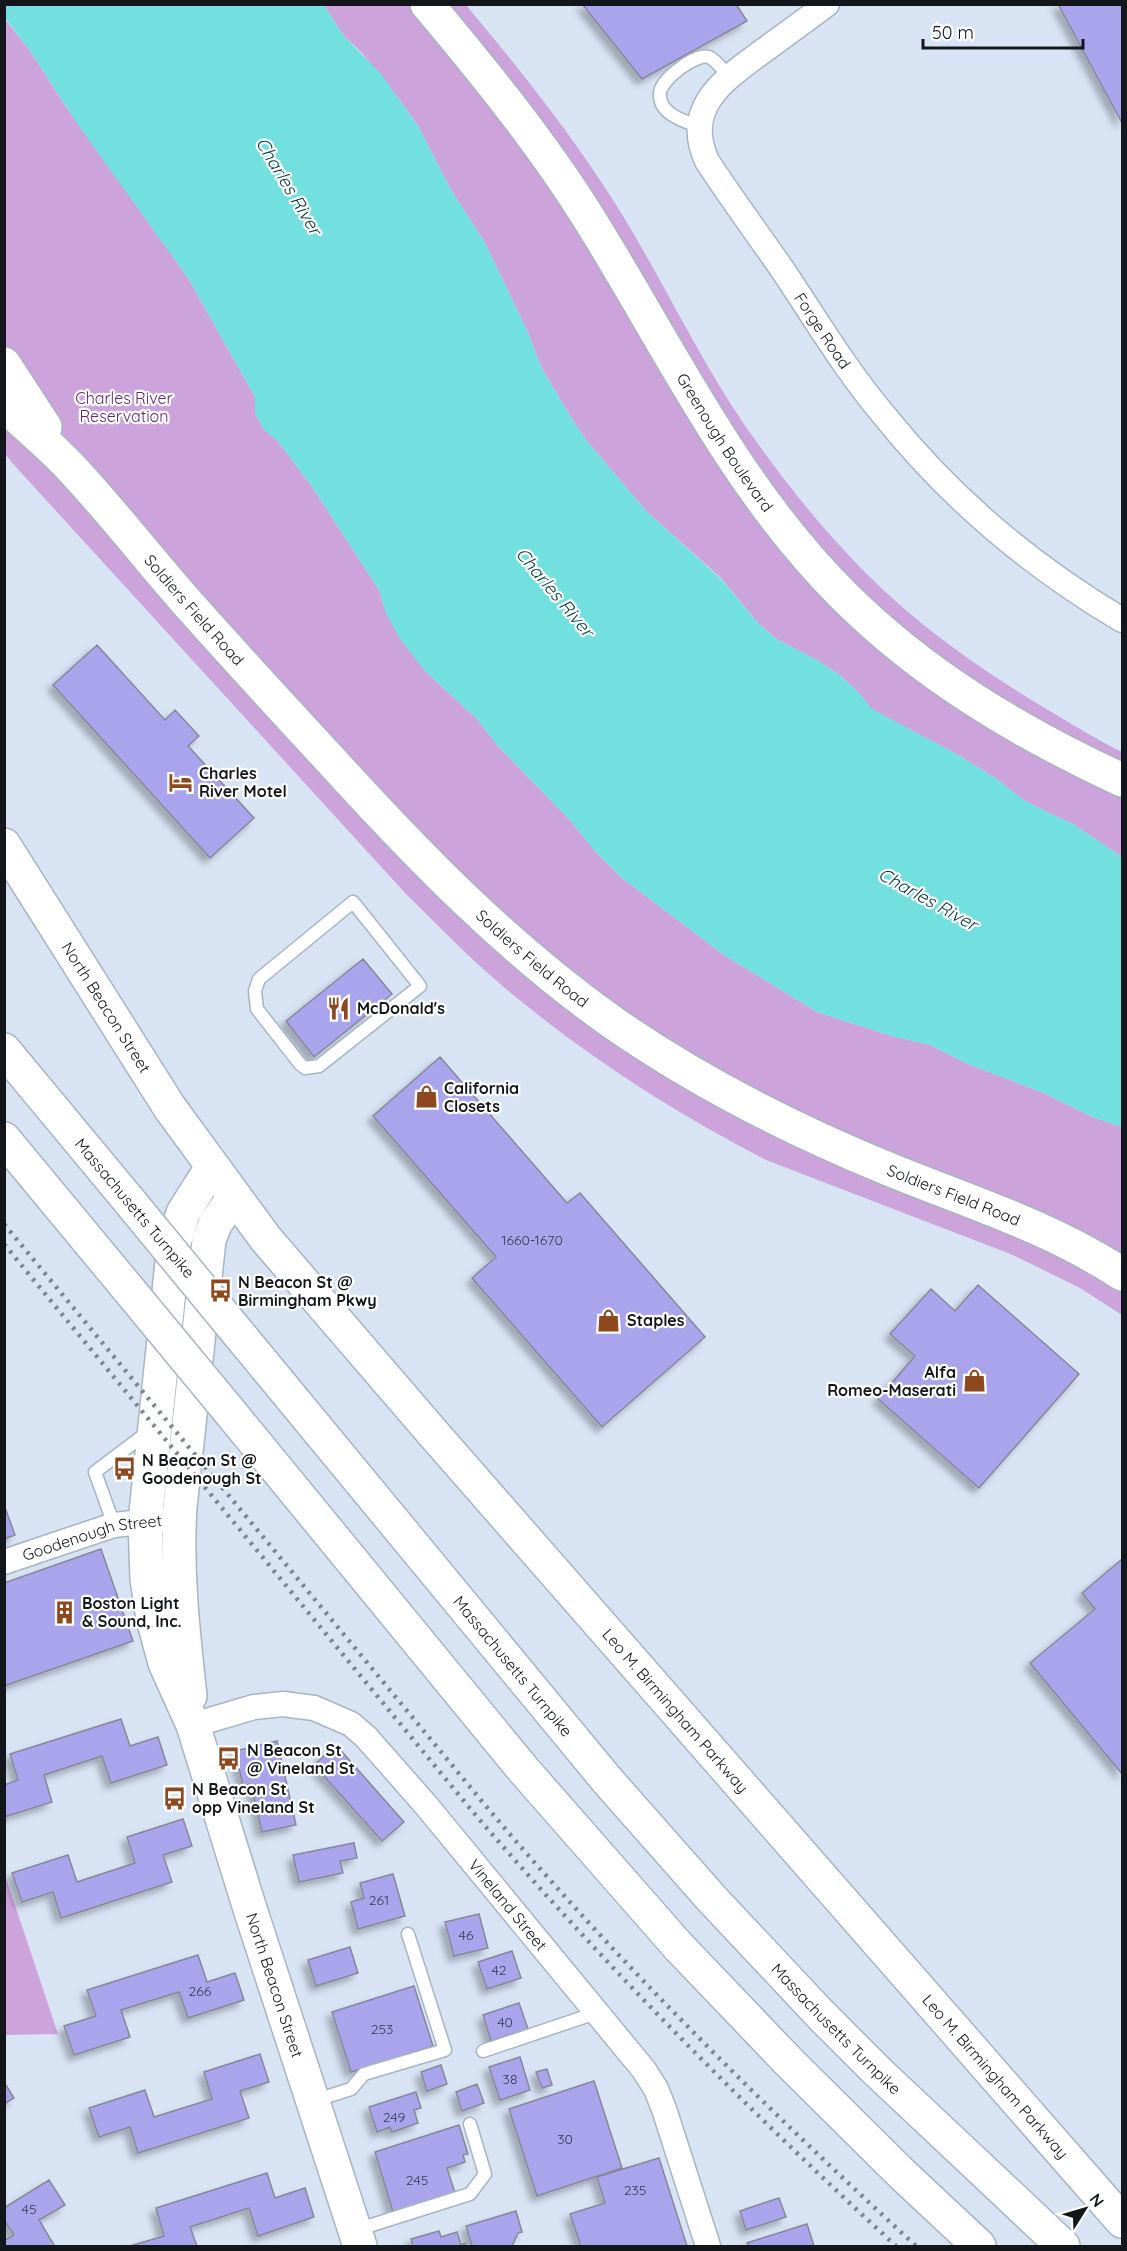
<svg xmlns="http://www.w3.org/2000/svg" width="1127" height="2251" viewBox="0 0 1127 2251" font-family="Quicksand,sans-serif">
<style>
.green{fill:#cca3da}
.water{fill:#71e0df}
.building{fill:#a9a4ec;stroke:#888798;stroke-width:1.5;filter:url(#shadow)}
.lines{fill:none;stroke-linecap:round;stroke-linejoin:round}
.lane-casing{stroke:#a9b4c3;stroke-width:15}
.street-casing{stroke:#a9b4c3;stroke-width:27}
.secondary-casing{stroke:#a9b4c3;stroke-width:36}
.primary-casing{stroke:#a9b4c3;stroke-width:36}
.highway-casing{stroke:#a9b4c3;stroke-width:36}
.lane{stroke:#fff;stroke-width:12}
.street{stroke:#fff;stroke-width:24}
.secondary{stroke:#fff;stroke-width:33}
.primary{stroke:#fff;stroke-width:33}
.highway{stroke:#fff;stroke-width:33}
.rail{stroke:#7e8691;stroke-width:4.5;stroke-dasharray:3 6;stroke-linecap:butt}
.highway-bridge-casing{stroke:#a9b4c3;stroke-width:36;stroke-linecap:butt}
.highway-bridge{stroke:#fff;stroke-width:33}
.labels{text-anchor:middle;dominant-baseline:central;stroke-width:4.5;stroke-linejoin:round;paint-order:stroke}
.number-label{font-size:14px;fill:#383a50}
.street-label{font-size:16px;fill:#13171c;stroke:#fff}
.park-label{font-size:16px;fill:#602772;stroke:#fff}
.poi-label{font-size:16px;font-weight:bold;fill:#13171c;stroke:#fff;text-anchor:start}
.water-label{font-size:18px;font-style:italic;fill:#033b3a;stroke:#fff}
</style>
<defs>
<filter id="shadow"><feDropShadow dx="-5.5" dy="5.5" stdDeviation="3" flood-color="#0004"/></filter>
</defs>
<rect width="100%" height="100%" fill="#d8e4f4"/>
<path class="green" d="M324,5H466C522,72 577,141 623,216C665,285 700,360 746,427C788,487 836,547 891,597C937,639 989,674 1043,707C1069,722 1095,739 1122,752V857L1073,824L1049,813L1022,799L998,780L960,756L871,709L860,694L841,676L820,662L775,638L757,622L721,578L647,512L586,440L570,416L541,367L529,335L485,243L450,188L418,126L399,99L362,53L343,35Z
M4,18L28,48L67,108L188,278L255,397V413L264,429L277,440L313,488L379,590L386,613L425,671L477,719L497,745L569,819L595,851L622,878L724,955L817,1012L892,1036L930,1045L968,1064L1044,1093L1093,1117L1122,1127V1315L1080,1288L1013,1255L766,1160C671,1111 580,1052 499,983C466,955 437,924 406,894L15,466L4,453Z
M4,1875H5L58,2034L5,2035Z"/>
<path class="water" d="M5,4L324,5L343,35L381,74L418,126L450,188L485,243L529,335L541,367L570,416L586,440L647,512L721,579L757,622L775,638L820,662L841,676L860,694L872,709L960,756L998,780L1022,799L1049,813L1073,824L1122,857V1127L1093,1117L1044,1093L968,1064L930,1045L892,1036L817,1012L724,955L622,878L595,851L569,819L497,745L477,719L425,671L400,639L386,613L379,590L313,488L277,440L264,430L255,413V397L188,278L81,129L28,48L5,18Z"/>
<path class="building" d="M582,4H736L747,21L642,79Z
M1058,4H1122V123Z
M97,645L165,720L175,710L199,736L188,746L254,818L210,858L53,685Z
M363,959L392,994L314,1057L286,1021Z
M440,1057L567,1203L580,1193L705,1337L602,1427L472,1278L496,1257L373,1116Z
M978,1285L1079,1374L979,1488L878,1399L915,1356L890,1334L931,1289L955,1311Z
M4,1505L15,1535L4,1539Z
M101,1549L133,1641L4,1686V1583Z
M1122,1559V1774L1030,1663L1095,1609L1082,1593Z
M121,1719L130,1746L158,1737L167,1765L111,1783L102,1756L44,1775L52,1802L4,1817V1785L18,1780L10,1754Z
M277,1741L296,1825L262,1832L251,1784L243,1786L235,1751Z
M336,1745L404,1822L382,1841L314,1765Z
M183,1819L192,1846L163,1855L172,1882L61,1918L53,1892L22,1902L12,1873L68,1855L77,1882L135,1863L127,1837Z
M354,1843L357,1858L340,1861L343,1873L299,1882L293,1855Z
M393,1874L405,1916L358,1929L351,1902L364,1898L360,1883Z
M479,1914L488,1948L454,1956L445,1922Z
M350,1947L358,1973L316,1986L308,1960Z
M512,1951L521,1978L487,1989L478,1962Z
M198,1955L207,1982L235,1973L244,2000L188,2018L179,1992L121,2010L130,2037L74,2055L64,2026L96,2016L87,1990Z
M414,1986L433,2046L351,2072L332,2012Z
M519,2003L528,2029L491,2041L483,2015Z
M260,2054L269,2082L240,2091L249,2118L138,2153L130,2127L99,2137L89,2108L145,2090L154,2117L212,2099L204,2072Z
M520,2057L530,2090L500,2100L489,2067Z
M441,2065L447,2084L427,2091L421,2072Z
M547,2069L552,2085L542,2088L536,2072Z
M594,2081L622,2168L537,2196L509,2109Z
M4,2082L14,2098L4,2104Z
M477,2084L484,2103L462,2111L456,2092Z
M416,2092L421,2108L414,2110L418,2123L392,2132L390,2127L377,2132L369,2107Z
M459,2125L468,2154L463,2155L465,2162L447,2168L455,2193L393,2212L375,2152Z
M659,2158L687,2246H581L570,2214L605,2203L597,2177Z
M267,2173L275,2198L305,2188L314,2217L258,2236L249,2208L190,2227L197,2246H130L164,2236L156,2208Z
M49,2180L65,2205L39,2220L54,2245L51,2246H4V2241L14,2235L4,2220V2208Z
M779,2198L786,2217L746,2230L740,2211Z
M516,2211L522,2232L518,2233L512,2246H472L466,2226Z
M807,2224L814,2246H749L747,2243Z
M439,2231L441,2237L457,2232L461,2245L465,2243L466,2246H413L411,2239Z"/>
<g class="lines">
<defs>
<path id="lane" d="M699,126C684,122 658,113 660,93C661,79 696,53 709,57C716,60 724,71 729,77
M353,902L420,986L319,1066L305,1068L300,1064L257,1009L255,991L259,979Z
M114,1525L95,1472L148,1432
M483,2051L596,2013
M313,2101L351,2089L364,2074L445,2050L408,1934
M356,2230L470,2194L485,2174L470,2124"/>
<g id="street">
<path id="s1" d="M827,4C806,20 785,35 763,51C725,79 682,107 707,161C731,198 757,233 782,269C815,318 845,369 883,414C950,498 1031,566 1122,620"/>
<path id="s2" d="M4,1562L114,1525L161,1520"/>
<path id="s3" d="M193,1725L254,1707L283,1704L314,1708L351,1724L366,1737L425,1804L644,2070L656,2089L664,2109L708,2246"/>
</g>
<g id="secondary">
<path id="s4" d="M427,4C484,72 541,142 588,217C669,346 734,487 844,596C924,676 1021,733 1122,780"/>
</g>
<g id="primary">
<path d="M4,364L45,427"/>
<path id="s5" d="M4,405C27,427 52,447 73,470C114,514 151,562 191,607C239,661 288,714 337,767C422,860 509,949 612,1022C698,1082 789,1128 886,1168C966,1201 1049,1226 1122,1274"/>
<path id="s6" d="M4,845L170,1108L266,1239L432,1432L1122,2221"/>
<path id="s7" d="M212,1167L183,1213L174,1243L145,1522L147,1579L153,1619L165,1663L193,1725L251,1912L360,2246"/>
<path d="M190,1696C183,1632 176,1571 180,1507L209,1240L215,1224L234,1197"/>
</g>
<g id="highway">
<path d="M4,1050L131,1203"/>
<path d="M4,1139L125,1285"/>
<path id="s8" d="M238,1333L607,1780L712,1899L821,2015L877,2071L1063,2246"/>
<path d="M230,1412L522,1768L678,1946L788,2061L902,2174L979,2246"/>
</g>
</defs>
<use href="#lane" class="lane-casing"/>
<use href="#street" class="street-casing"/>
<use href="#secondary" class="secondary-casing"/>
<use href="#primary" class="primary-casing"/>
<use href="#highway" class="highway-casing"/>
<use href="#lane" class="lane"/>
<use href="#street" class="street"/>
<use href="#secondary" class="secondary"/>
<use href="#primary" class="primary"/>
<use href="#highway" class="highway"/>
<path class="rail" d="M4,1224L485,1805C618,1963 765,2107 916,2246
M4,1244L473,1812C605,1966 747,2109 896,2246"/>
<defs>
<path id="highway-bridge" d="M131,1203L238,1333
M125,1285L230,1412"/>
</defs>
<use href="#highway-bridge" class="highway-bridge-casing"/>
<use href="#highway-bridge" class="highway-bridge"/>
</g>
<defs>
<symbol id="hotel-bare" viewBox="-9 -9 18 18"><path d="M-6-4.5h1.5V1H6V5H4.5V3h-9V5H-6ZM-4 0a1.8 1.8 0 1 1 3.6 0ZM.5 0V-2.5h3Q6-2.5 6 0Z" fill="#8d481d" stroke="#fff" stroke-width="2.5" paint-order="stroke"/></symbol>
<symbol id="restaurant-bare" viewBox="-9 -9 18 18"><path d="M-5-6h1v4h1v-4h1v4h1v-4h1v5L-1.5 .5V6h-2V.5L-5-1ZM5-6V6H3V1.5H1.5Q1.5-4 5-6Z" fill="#8d481d" stroke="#fff" stroke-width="2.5" paint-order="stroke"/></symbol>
<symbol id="shop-bare" viewBox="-9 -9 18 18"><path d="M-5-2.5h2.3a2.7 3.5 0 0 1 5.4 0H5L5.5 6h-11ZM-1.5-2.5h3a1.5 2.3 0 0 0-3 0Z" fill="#8d481d" stroke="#fff" stroke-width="2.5" paint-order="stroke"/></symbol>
<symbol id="bus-bare" viewBox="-9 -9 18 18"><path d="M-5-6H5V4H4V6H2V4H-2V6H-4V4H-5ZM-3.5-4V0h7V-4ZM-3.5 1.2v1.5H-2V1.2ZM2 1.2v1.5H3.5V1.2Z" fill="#8d481d" stroke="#fff" stroke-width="2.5" paint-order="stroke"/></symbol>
<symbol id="building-bare" viewBox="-9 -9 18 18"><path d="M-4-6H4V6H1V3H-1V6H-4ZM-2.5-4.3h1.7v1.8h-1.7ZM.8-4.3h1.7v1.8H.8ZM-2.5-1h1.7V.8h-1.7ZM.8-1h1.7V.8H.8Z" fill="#8d481d" stroke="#fff" stroke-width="2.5" paint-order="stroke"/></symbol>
</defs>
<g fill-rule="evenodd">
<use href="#hotel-bare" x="164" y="766" width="33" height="33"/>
<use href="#restaurant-bare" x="322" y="992" width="33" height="33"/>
<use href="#shop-bare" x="410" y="1080" width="33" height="33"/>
<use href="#bus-bare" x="204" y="1274" width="33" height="33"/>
<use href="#shop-bare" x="592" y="1304" width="33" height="33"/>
<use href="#shop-bare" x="958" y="1364" width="33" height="33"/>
<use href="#bus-bare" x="108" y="1452" width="33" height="33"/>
<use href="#building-bare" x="48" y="1596" width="33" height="33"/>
<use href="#bus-bare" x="212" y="1742" width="33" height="33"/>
<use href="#bus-bare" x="158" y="1782" width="33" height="33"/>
</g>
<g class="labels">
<g class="number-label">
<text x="532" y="1240">1660-1670</text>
<text x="379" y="1900">261</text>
<text x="466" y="1935">46</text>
<text x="499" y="1970">42</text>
<text x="200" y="1991">266</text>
<text x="505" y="2022">40</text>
<text x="382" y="2029">253</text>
<text x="510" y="2079">38</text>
<text x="394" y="2117">249</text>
<text x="565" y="2139">30</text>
<text x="417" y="2180">245</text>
<text x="635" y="2190">235</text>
<text x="29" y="2209">45</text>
</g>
<g class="street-label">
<text stroke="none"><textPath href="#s1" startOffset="422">Forge Road</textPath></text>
<text stroke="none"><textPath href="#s4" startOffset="531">Greenough Boulevard</textPath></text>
<text stroke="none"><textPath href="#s5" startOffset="280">Soldiers Field Road</textPath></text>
<text stroke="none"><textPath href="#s5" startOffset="766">Soldiers Field Road</textPath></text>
<text stroke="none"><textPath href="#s6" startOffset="192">North Beacon Street</textPath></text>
<text stroke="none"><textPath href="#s5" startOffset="1252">Soldiers Field Road</textPath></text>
<text transform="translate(135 1208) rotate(50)">Massachusetts Turnpike</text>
<text stroke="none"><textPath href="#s2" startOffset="92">Goodenough Street</textPath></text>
<text stroke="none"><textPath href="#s8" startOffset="432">Massachusetts Turnpike</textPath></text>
<text stroke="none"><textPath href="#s6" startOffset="1098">Leo M. Birmingham Parkway</textPath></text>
<text stroke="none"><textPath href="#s3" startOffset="404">Vineland Street</textPath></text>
<text stroke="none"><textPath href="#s7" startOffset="850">North Beacon Street</textPath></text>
<text stroke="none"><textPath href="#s8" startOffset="918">Massachusetts Turnpike</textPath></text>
<text stroke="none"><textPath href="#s6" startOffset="1584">Leo M. Birmingham Parkway</textPath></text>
</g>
<g class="park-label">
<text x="124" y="398">Charles River<tspan x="124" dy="18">Reservation</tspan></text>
</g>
<g class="poi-label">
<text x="199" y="773">Charles<tspan x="199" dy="18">River Motel</tspan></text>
<text x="357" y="1008">McDonald's</text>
<text x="444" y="1088">California<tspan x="444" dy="18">Closets</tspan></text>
<text x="238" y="1282">N Beacon St @<tspan x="238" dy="18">Birmingham Pkwy</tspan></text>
<text x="627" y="1320">Staples</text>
<text x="956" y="1372" text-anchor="end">Alfa<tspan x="956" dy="18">Romeo-Maserati</tspan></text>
<text x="142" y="1460">N Beacon St @<tspan x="142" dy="18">Goodenough St</tspan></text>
<text x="82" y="1603">Boston Light<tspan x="82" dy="18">&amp; Sound, Inc.</tspan></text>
<text x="247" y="1750">N Beacon St<tspan x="247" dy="18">@ Vineland St</tspan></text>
<text x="192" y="1789">N Beacon St<tspan x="192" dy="18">opp Vineland St</tspan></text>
</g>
<g class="water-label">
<text transform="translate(289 186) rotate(59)">Charles River</text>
<text transform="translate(555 592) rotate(50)">Charles River</text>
<text transform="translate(928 899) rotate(29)">Charles River</text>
</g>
</g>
<rect width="1127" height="2251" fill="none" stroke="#13171c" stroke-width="12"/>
<g transform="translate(1085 2209) rotate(53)" stroke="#ffffff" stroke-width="4.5" paint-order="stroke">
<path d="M0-4.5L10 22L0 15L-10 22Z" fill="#13171c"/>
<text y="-9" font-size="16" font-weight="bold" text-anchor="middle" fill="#13171c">N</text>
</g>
<path d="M923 39v9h160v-9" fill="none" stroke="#13171c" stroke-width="3"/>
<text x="932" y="39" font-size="18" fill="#13171c" stroke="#ffffff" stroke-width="4.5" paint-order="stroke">50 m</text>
</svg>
